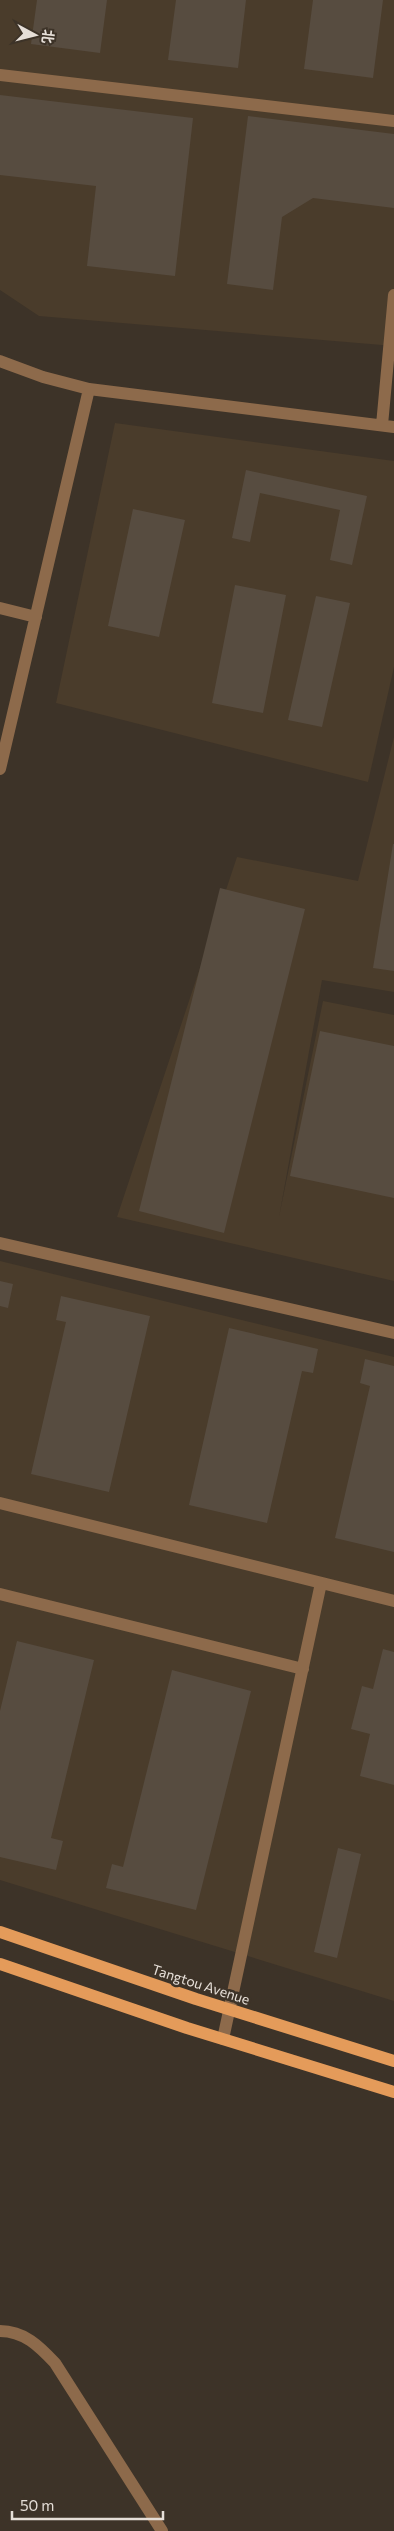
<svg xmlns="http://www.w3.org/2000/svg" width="394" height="2531" viewBox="0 0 394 2531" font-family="Commissioner,'Noto Sans SC',sans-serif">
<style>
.built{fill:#4a3c2b}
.building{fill:#574c40}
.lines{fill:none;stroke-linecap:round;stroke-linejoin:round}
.minor{stroke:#8d6a4b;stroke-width:12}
.major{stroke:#e49b5a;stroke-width:12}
.labels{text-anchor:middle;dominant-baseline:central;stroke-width:5;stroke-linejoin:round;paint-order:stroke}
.street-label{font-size:14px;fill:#e6dfd8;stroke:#3d3328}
</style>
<rect width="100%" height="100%" fill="#3d3328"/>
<path class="built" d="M0,0H394V346L39,316L0,290Z
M115,423L394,461V667L368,782L56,703Z
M394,737V992L322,980L279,1217L323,1001L394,1015V1281L117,1217L237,857L358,881Z
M0,1261L394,1357V2001L0,1880Z"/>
<path class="building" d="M37,0H107L100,53L31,44Z
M176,0H246L238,68L168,60Z
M313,0H383L373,78L304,69Z
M0,95L193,118L175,276L87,266L96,186L0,175Z
M248,116L394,134V208L313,198L282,217L273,290L227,284Z
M246,470L367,496L352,565L330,560L340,510L260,493L250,542L232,538Z
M133,509L185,520L159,637L108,626Z
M235,585L286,595L263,713L212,703Z
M316,596L350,603L322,727L288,720Z
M393,844H394V971L373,968Z
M220,888L305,909L224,1233L139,1211Z
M320,1031L394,1046V1198L290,1176Z
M0,1281L13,1284L8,1308L0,1306Z
M61,1296L150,1316L109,1492L31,1474L66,1322L56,1320Z
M229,1328L318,1349L313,1373L302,1371L267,1523L189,1505Z
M365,1359L394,1366V1552L335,1538L370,1386L360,1383Z
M17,1641L94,1660L51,1838L63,1841L56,1870L0,1857V1711Z
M383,1649L394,1652V1785L360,1776L370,1734L351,1729L362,1686L373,1689Z
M172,1670L251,1691L196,1910L106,1888L112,1864L123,1867Z
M338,1848L361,1854L337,1958L314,1952Z"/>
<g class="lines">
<path class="minor" d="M0,75L394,121
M0,361L43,377L89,389L394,427
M382,425L394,295
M0,608L36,617
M0,769L89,389
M0,1243L394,1333
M0,1503L394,1601
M0,1594L303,1669
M223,2039L321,1583
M0,2331C24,2331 39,2346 55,2363L162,2531"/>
<path class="major" d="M0,1932L196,1999L394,2061
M0,1964L187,2028L394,2092"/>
</g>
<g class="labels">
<g class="street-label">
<text transform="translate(201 1984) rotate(18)">Tangtou Avenue</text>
</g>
</g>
<g transform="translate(35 35) rotate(97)" stroke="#3d3328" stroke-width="4" paint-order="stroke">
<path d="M0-4L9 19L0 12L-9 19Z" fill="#e6dfd8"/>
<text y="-8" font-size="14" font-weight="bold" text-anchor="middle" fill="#e6dfd8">北</text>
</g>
<path d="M12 2511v8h151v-8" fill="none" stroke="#e6dfd8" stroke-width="2.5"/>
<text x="20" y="2511" font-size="15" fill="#e6dfd8" stroke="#3d3328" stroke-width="4" paint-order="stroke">50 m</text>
</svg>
